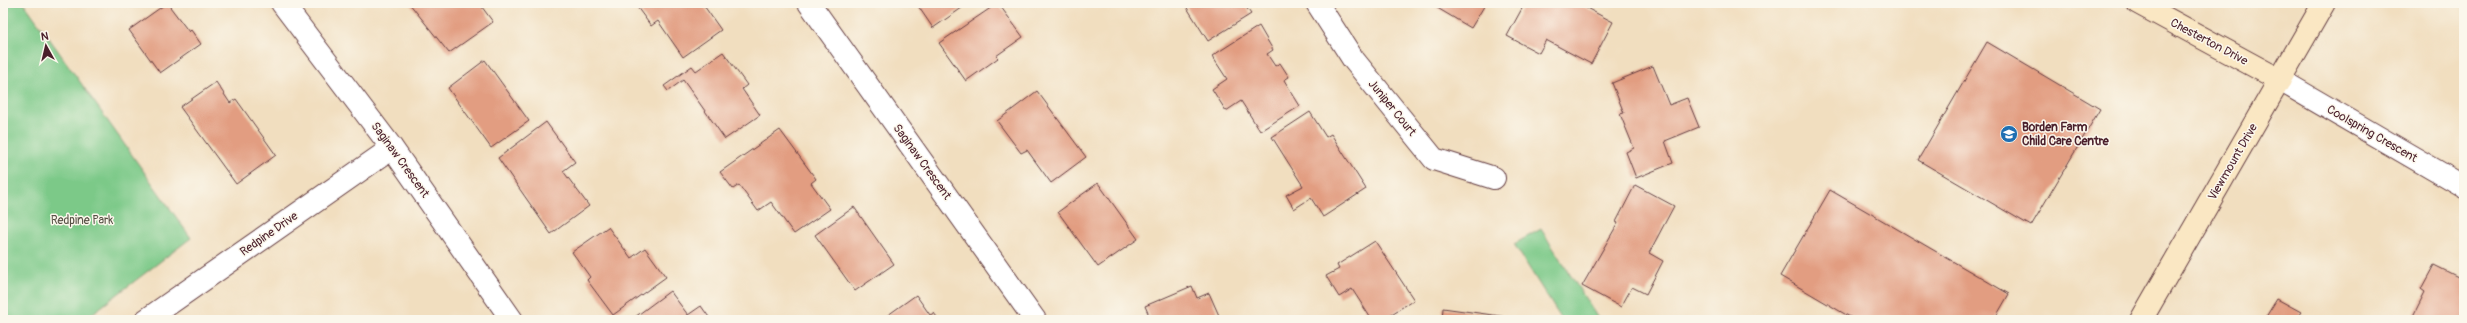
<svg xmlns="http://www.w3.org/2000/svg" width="2467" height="323" viewBox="0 0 2467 323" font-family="Pangolin,sans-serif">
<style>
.green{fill:#7cc988;stroke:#63745a}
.building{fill:#e29d81}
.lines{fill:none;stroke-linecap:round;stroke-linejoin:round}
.street-casing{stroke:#633c41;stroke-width:24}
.secondary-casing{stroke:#633c41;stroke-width:24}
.street{stroke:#fff;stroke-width:22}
.secondary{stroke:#fae7c3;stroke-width:22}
.labels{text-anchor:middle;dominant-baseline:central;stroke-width:3;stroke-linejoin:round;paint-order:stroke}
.street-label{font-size:12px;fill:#4a1f2b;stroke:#fbf7ec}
.poi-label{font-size:12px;font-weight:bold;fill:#4a1f2b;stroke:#fbf7ec;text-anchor:start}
.park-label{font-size:12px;fill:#595247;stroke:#fbf7ec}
</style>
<rect width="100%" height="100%" fill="#fbf7ec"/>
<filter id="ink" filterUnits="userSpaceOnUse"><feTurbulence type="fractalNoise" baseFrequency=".025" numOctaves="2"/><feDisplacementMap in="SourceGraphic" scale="8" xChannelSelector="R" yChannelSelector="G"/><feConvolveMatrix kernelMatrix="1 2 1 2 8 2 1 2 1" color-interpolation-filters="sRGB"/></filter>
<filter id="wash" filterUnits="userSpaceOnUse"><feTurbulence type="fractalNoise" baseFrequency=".012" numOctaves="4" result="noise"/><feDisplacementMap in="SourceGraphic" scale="16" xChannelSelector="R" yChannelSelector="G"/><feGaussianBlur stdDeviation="0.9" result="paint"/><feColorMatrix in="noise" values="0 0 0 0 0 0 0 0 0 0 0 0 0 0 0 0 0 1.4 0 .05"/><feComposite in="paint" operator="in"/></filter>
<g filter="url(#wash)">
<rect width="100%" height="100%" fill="#f1debf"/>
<path class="green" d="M3,3H24L191,238L84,320H3Z
M1541,229L1599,320H1562L1514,244Z"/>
<g id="blocks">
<path class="building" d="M167,3L189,32L191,30L201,44L160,73L129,30Z
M409,3H479L493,22L449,53Z
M634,3H702L721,30L683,57L658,21L651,26Z
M916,3H969L933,28Z
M998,3L1023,37L996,56L998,58L966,81L939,43Z
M1184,3H1243L1251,14L1208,41Z
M1429,3H1486L1471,28Z
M1525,3H1577L1613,22L1591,64L1546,40L1539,53L1507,36Z
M1259,26L1273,50L1267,54L1275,66L1280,63L1289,77L1284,80L1300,106L1260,131L1241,101L1226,111L1212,89L1227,79L1212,56Z
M1987,42L2100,109L2031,226L1918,160Z
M723,52L747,85L742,89L760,115L725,139L683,80L668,91L664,86L692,66L696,71Z
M485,60L529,121L491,148L448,88Z
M1653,66L1669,105L1687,98L1699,127L1665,141L1673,163L1636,178L1626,152L1634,148L1620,114L1624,113L1612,83Z
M216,82L230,103L236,99L276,155L236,184L180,107Z
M1037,91L1086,157L1051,183L1027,150L1021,153L997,121Z
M1310,112L1326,137L1331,134L1366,189L1323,217L1311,198L1294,209L1286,195L1303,186L1272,137Z
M546,122L575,162L563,171L589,206L551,234L498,158Z
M780,130L816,179L811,183L830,209L794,234L771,202L758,211L739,185L733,189L720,172Z
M1098,183L1138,239L1098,267L1058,212Z
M1635,185L1674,206L1649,253L1663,261L1646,294L1632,287L1621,307L1582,286L1618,223L1616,222Z
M1830,190L2009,294L1994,320H1855L1780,276Z
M854,207L894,264L855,291L815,235Z
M608,227L631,258L645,248L666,277L613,315L587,280L590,277L572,252Z
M1375,241L1414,300L1382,320H1372L1352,289L1339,297L1326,276L1339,269L1337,265Z
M2434,265L2464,280V320H2411L2425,292L2421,289Z
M1192,286L1197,298L1209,293L1221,320H1151L1145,306Z
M670,291L688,315L701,306L711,320H631Z
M916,295L930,315L934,313L939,320H881Z
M2277,299L2301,312L2298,316L2305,320H2264Z
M1443,308L1507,317L1506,320H1442Z"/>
</g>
</g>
<g filter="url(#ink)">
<use href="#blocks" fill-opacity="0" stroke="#633c41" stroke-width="1"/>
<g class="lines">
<defs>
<path id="street" d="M282,3L392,148L512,320
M809,3L1035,320
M1317,3L1353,59L1434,159L1494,178
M2280,80L2464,187
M146,320L392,148"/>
<path id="secondary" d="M2138,3L2280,80
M2141,320L2324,3"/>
</defs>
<use href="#street" class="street-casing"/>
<use href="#secondary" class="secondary-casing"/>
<use href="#street" class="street"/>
<use href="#secondary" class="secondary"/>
</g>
</g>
<defs>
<symbol id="school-disc" viewBox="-11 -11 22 22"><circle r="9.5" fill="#1f6fb2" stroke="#fbf7ec"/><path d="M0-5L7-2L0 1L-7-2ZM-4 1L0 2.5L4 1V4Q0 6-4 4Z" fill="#fff"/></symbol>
</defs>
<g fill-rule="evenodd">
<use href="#school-disc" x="1999" y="124" width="20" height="20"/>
</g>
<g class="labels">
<g class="street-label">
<text transform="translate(2209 42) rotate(28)">Chesterton Drive</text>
<text transform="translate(1392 108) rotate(51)">Juniper Court</text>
<text transform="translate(2372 134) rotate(30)">Coolspring Crescent</text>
<text transform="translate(400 160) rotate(54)">Saginaw Crescent</text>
<text transform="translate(922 162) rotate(54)">Saginaw Crescent</text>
<text transform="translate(2233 162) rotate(-60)">Viewmount Drive</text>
<text transform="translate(269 234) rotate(-35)">Redpine Drive</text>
</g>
<g class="poi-label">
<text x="2022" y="127">Borden Farm<tspan x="2022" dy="14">Child Care Centre</tspan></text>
</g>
<g class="park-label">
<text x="82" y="220">Redpine Park</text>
</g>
</g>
<rect width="2467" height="323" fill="none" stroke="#fbf7ec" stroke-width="16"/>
<g transform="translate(46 46) rotate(352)" stroke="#fbf7ec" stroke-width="3" paint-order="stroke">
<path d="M0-3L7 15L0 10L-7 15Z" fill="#4a1f2b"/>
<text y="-6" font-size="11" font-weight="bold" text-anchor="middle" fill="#4a1f2b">N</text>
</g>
</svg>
